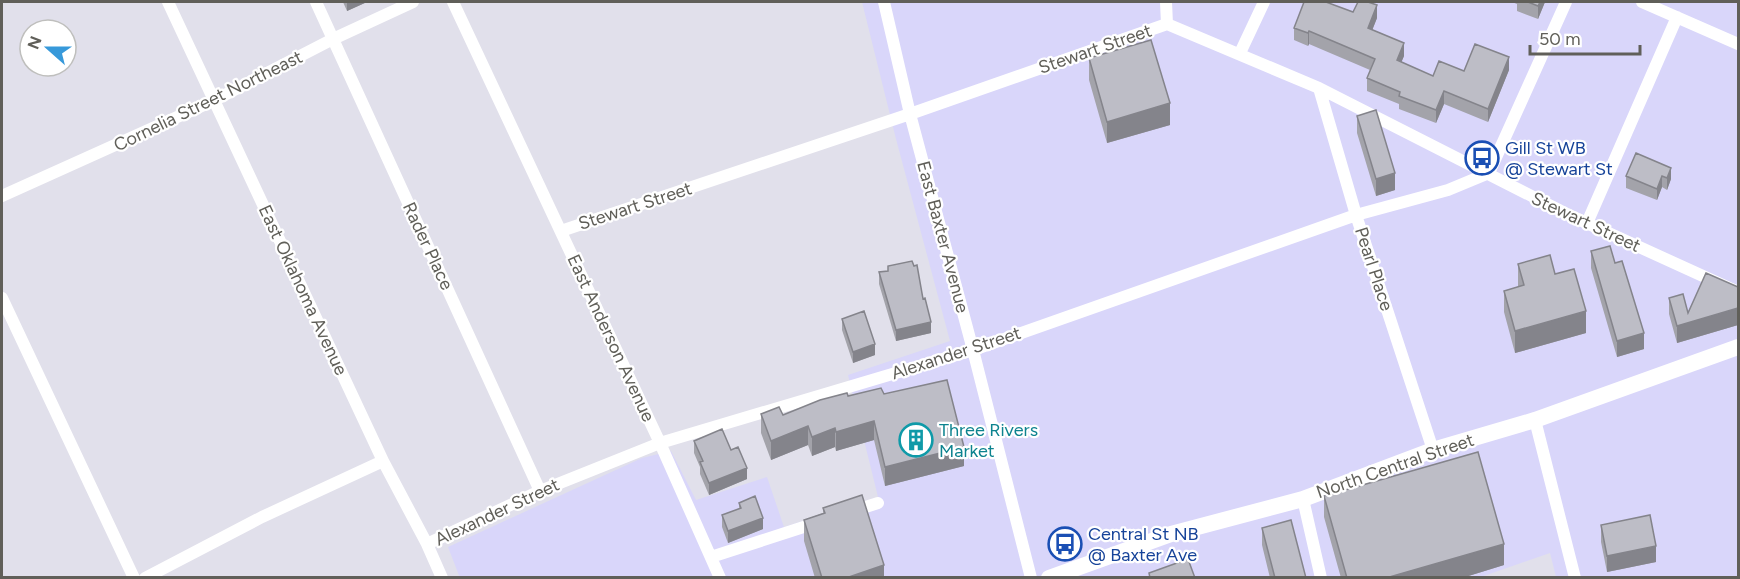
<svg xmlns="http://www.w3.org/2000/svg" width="1740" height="579" viewBox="0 0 1740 579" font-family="Figtree,sans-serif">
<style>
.commercial{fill:#d9d6fa}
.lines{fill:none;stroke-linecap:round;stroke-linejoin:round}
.street{stroke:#fff;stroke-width:12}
.secondary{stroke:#fff;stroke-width:16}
.wall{fill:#a3a3aa}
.shaded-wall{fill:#84848b}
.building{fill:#bdbdc6;stroke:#84848b;stroke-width:1.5}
.labels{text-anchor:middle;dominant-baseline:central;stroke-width:4.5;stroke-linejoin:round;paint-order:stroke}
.street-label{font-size:18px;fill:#605f59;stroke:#fff}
.transit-label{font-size:18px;fill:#164399;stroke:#fff;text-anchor:start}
.culture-label{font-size:18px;fill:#0d838f;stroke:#fff;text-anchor:start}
</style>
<rect width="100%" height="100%" fill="#e1e0eb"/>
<path class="commercial" d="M862,2H1738V577H1556L1550,553L1478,578H460L448,547L642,458L671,451L696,500L767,477L784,527L878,497L848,375L950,341L896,139Z"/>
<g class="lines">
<path class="street" d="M168,2L383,461L427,544L442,578
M316,2L540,491
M453,2L660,443L720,578
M884,2L910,114L973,350L1031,578
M1166,2L1167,24
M1642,2L1738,44
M1240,53L1264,2
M1319,88L1356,215L1433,450
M2,196L215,100L333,39L413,2
M1587,223L1677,17
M561,231L910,114L1167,24L1319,88L1569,215L1738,292
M2,298L134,578
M1535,420L1575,578
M1303,499L1321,578
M850,512L878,503
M427,544L540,491L660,443L973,350L1356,215L1448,190L1489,173L1566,2
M711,557L819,522
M145,578L262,517L383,461"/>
<path class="secondary" d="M1049,578L1171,534L1303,499L1433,450L1535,420L1738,347"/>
</g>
<path class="wall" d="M343,2H367L347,11Z
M1512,2H1545L1538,19L1517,11V4Z
M1353,12L1377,18L1372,30L1404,56L1401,62L1433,76L1464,71L1509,70L1488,122L1444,104L1436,123L1399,109V104L1367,91V78L1370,70L1309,44L1308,46L1294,40V28Z
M1089,58L1170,125L1107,143L1089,80Z
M1357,116L1395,190L1376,196L1357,133Z
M1636,153L1671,179L1667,190L1662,187L1657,200L1626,188V176Z
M1591,251L1615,263L1644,349L1617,357L1591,268Z
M1518,264L1555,274L1586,333L1515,353L1504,312V291L1518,287Z
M879,272L923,299L931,333L896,341L879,284Z
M1669,298L1688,313L1738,325L1677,343L1669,314Z
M842,319L875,355L853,363L842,330Z
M884,394L964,466L885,486L874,440L836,451L835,447L812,456L808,445L771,460L761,433V414L783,415L848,396Z
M694,441L731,450L747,479L709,495L700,474V467L694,453Z
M1324,496L1504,565L1462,578H1341L1324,517Z
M739,503L763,529L728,543L722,527V515L739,509Z
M823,508L884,578H815L804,541V520L823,513Z
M1601,525L1656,562L1607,572L1601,542Z
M1262,528L1306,578H1270L1262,545Z"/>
<path class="shaded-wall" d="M347,2H367L347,11Z
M1540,2H1545L1538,19V6Z
M1377,5V18L1368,41V28Z
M1309,31V44L1308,46V33Z
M1404,43V56L1397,73V60Z
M1509,57V70L1488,122V109Z
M1444,91V104L1436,123V110Z
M1170,103V125L1107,143V122Z
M1671,168V179L1667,190V178Z
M1395,173V190L1376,196V179Z
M1662,176V187L1657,200V189Z
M1738,308V325L1677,343V326Z
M1586,311V333L1515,353V331Z
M931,322V333L896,341V330Z
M1644,333V349L1617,357V341Z
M875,344V355L853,363V352Z
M874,421V440L836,451V432Z
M808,426V445L771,460V441Z
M835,428V447L812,456V437Z
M964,447V466L885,486V467Z
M747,468V479L709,495V483Z
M763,518V529L728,543V531Z
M1504,544V565L1462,578H1386Z
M1656,546V562L1607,572V556Z
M884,565V578L846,577Z"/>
<path class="building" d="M1304,2H1326L1353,12L1358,2H1368L1377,5L1368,28L1404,43L1397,60L1433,76L1439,61L1464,71L1475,44L1509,57L1488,109L1444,91L1436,110L1399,96L1400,92L1367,78L1375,59L1309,31L1308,33L1294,28Z
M1528,2H1540L1538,6Z
M1151,40L1170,103L1107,122L1089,58Z
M1376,110L1395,173L1376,179L1357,116Z
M1636,153L1671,168L1667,178L1662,176L1657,189L1626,176Z
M1610,246L1615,263L1622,261L1644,333L1617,341L1591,251Z
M1550,255L1555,274L1574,269L1586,311L1515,331L1504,291L1524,285L1518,264Z
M912,261L914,266L917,265L923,299L925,298L931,322L896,330L879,272L888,271V266Z
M1706,273L1738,287V308L1677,326L1669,298L1683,294L1688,313Z
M864,311L875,344L853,352L842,319Z
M947,380L964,447L885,467L874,421L836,432L835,428L812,437L808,426L771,441L761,414L779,407L783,415L820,400L847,393L848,396L881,388L884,394Z
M722,429L731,450L738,447L747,468L709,483L700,462L703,461L694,441Z
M1478,452L1504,544L1386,578H1347L1324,496Z
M862,495L884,565L846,578H822L804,520L825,513L823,508Z
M755,496L763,518L728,531L722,515L741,508L739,503Z
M1650,515L1656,546L1607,556L1601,525Z
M1291,520L1306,578H1275L1262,528Z
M1188,559L1195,578H1150L1149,573Z"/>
<defs>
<symbol id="bus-ring" viewBox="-11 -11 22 22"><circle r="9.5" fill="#fff" stroke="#1a4fb4" stroke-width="1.5"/><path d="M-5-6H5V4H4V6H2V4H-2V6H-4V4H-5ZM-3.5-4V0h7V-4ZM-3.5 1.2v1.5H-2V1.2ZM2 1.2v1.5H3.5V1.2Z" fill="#1a4fb4"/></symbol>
<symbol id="building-ring" viewBox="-11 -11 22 22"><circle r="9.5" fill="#fff" stroke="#0f9aa8" stroke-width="1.5"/><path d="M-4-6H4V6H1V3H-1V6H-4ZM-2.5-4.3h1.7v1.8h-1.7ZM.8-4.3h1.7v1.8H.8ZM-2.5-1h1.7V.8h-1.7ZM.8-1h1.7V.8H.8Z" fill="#0f9aa8"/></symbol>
</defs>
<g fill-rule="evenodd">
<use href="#bus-ring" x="1463" y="139" width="38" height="38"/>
<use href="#building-ring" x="897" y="421" width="38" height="38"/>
<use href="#bus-ring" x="1046" y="525" width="38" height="38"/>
</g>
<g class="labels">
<g class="street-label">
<text transform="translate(1095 49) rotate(-19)">Stewart Street</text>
<text transform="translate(208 101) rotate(-26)">Cornelia Street Northeast</text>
<text transform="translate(635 206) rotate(-18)">Stewart Street</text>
<text transform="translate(1586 222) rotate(25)">Stewart Street</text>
<text transform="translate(943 237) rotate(75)">East Baxter Avenue</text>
<text transform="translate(428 246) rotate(65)">Rader Place</text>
<text transform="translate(1374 269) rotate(72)">Pearl Place</text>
<text transform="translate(303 290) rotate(65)">East Oklahoma Avenue</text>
<text transform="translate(611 338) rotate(65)">East Anderson Avenue</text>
<text transform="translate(956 353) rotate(-18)">Alexander Street</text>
<text transform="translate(1395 466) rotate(-19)">North Central Street</text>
<text transform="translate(497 512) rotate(-25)">Alexander Street</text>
</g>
<g class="transit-label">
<text x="1505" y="148">Gill St WB<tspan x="1505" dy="21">@ Stewart St</tspan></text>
<text x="1088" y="534">Central St NB<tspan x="1088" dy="21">@ Baxter Ave</tspan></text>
</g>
<g class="culture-label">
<text x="939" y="430">Three Rivers<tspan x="939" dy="21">Market</tspan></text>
</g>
</g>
<rect width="1740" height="579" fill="none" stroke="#605f59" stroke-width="6"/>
<g transform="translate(48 48) rotate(291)"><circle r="28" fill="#ffffff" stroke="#bfbfbd" stroke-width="1.5"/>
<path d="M0-4.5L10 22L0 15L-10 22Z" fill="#3799da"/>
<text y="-9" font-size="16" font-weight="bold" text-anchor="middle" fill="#605f59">N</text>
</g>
<path d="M1530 45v9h110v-9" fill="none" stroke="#605f59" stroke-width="3"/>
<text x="1539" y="45" font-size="18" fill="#605f59" stroke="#ffffff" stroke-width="4.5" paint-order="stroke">50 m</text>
</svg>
